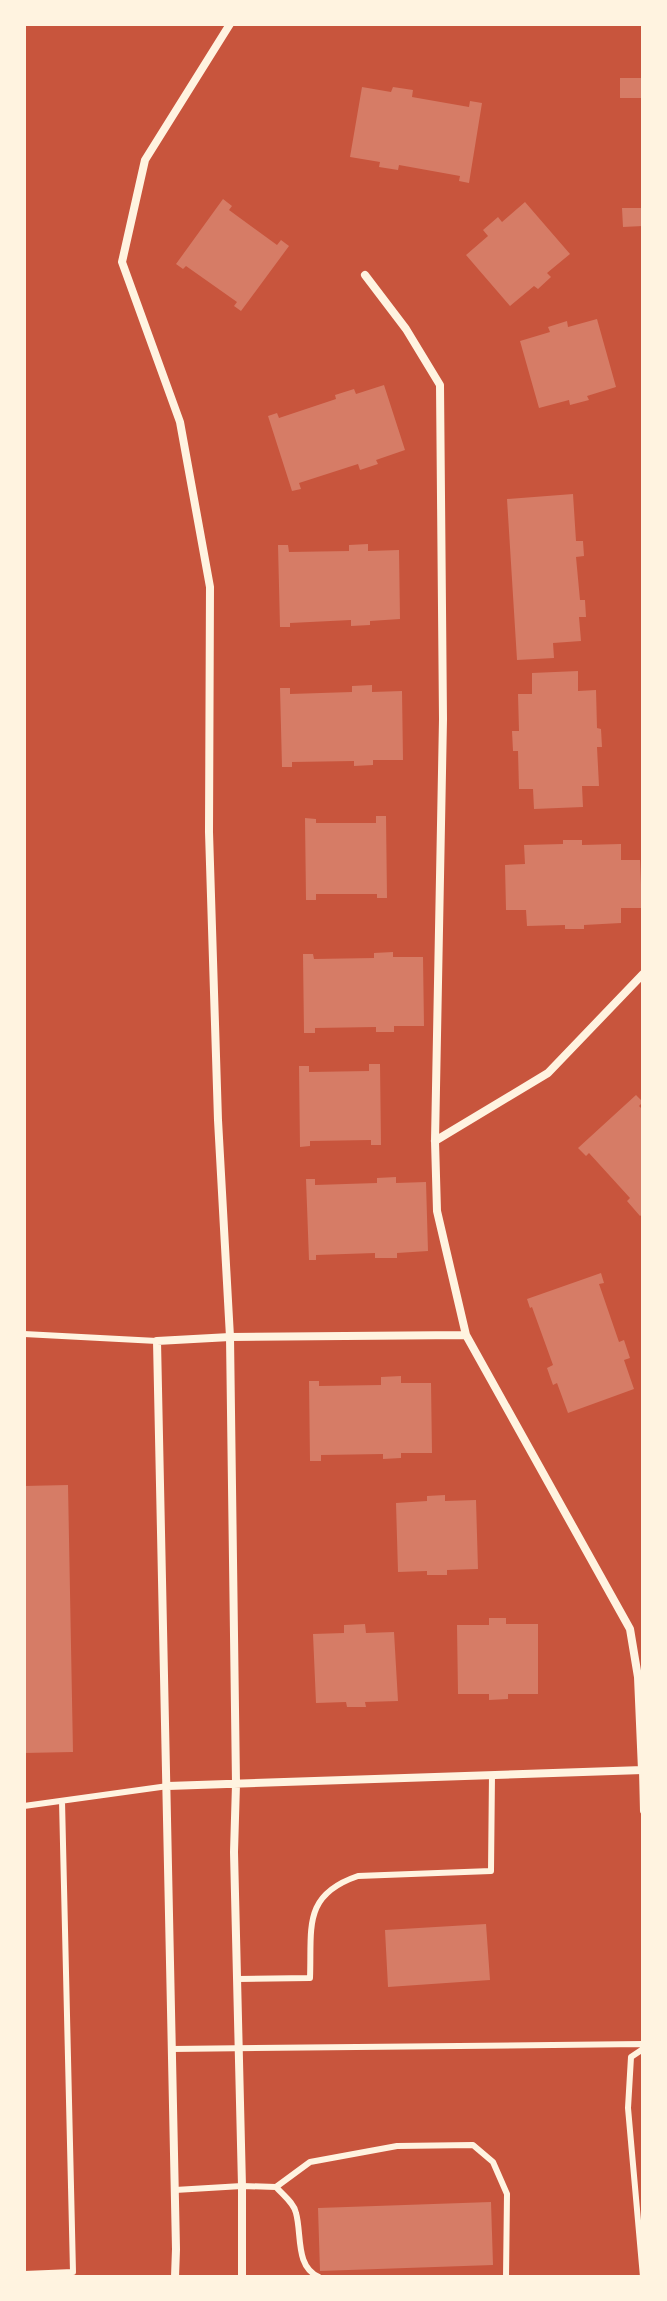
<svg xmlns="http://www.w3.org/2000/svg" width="667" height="2301" viewBox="0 0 667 2301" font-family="Jost,sans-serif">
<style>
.building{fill:#d67c66}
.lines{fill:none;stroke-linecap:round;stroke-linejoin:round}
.service{stroke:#fff3e0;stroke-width:6}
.minor{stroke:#fff3e0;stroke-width:8}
</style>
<rect width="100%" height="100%" fill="#c8553d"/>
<path class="building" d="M620,78H643V98H620Z
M362,87L391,92L393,87L413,90L412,97L469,107L470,101L482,103L469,183L459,181L460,176L399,165L398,170L379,167L380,162L350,157Z
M223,199L232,206L229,210L277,245L281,240L289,246L241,311L234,306L237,302L186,266L183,269L176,264Z
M525,202L570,254L547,273L551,277L538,289L534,286L510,306L466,255L488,236L483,230L498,217L502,222Z
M622,208H643V226L623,227Z
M597,319L616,387L587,396L589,400L570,405L569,400L539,408L520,341L550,332L548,327L567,321L568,327Z
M384,385L405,450L376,460L378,464L360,470L358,464L299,483L301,489L292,491L268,416L277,413L279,418L336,399L335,395L354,389L356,394Z
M573,494L576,541H583L584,556L576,557L580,600H585L586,617H579L581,641L553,643L554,658L517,660L507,499Z
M368,544V551L399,550L400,619L370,621V625L351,626V620L290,623V627H280L278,545H288L289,552L349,551V545Z
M578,671V691L596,690L597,728L601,729L602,747H597L599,786H582L583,807L534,809L533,789H519L518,751H513L512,731H519L518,694H532V673Z
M372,685V692L402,691L403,760H373V765L354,766V761L292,762V767H282L280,688H290V694L352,692V686Z
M376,816H386L387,898H377V894H316V900H306L305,818L316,819V823H376Z
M563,840H582V845L621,844V860H640L642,908H621V923L584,925V929H565V925L527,926L526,910H506L505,865L525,864L524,845L563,844Z
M393,952V957H423L424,1026H394V1032H376V1027L315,1028V1033H304L303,954H313L314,959L374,958V953Z
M369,1064H380L381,1145H371V1140L310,1141V1146L300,1147L299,1066H309V1072L369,1071Z
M636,1095L643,1102L639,1106L643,1110V1214L640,1216L627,1201L630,1198L589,1153L586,1156L578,1148Z
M396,1177V1183L426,1182L428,1251L397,1253V1258H375V1253L316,1255V1260H309L306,1179H315V1185L377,1183V1178Z
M601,1273L604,1283L599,1284L619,1342L624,1340L630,1358L624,1360L634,1389L568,1413L557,1383L553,1385L547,1368L553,1365L532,1307L530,1308L527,1299Z
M401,1376V1383H431L432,1453H401V1458L383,1459V1454L321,1455V1461H310L309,1381H319V1386L381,1385V1377Z
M68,1485L73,1752L24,1753V1486Z
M445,1495V1501L476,1500L478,1569L447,1570V1575H427V1571L398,1572L396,1503L427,1501V1496Z
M489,1618H506V1624H538V1694H508V1699L489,1700V1694H458L457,1625H489Z
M365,1624L366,1633L394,1632L398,1701L365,1702L366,1707H347L346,1702L316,1703L313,1634L344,1633V1625Z
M486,1924L490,1980L388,1987L385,1930Z
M491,2202L493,2265L320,2271L318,2208Z"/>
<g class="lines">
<path class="service" d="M24,1334L157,1341
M642,1770L643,1811
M24,1806L168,1786
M238,1979L310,1978C312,1928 302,1895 358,1876L491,1871L492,1775
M171,2049L643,2044
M276,2187C283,2195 294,2203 296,2213C302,2234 295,2267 319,2277
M175,2190L242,2186L276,2187L310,2162L397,2146L473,2145L493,2162L507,2194L506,2277
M24,2274L73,2272L62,1801
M643,2277L628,2108L631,2057L643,2049"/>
<path class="minor" d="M230,24L145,160L122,262L180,422L210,587L209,832L218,1120L230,1337L236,1784L234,1852L242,2186V2277
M365,275L406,329L440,385L443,719L435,1141L437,1211L466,1335L630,1629L638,1677L642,1770
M435,1141L548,1073L643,974
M168,1786L643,1770
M175,2277L176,2249L157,1341L230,1337L466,1335"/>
</g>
<rect width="667" height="2301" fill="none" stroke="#fff3e0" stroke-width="52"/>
</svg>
